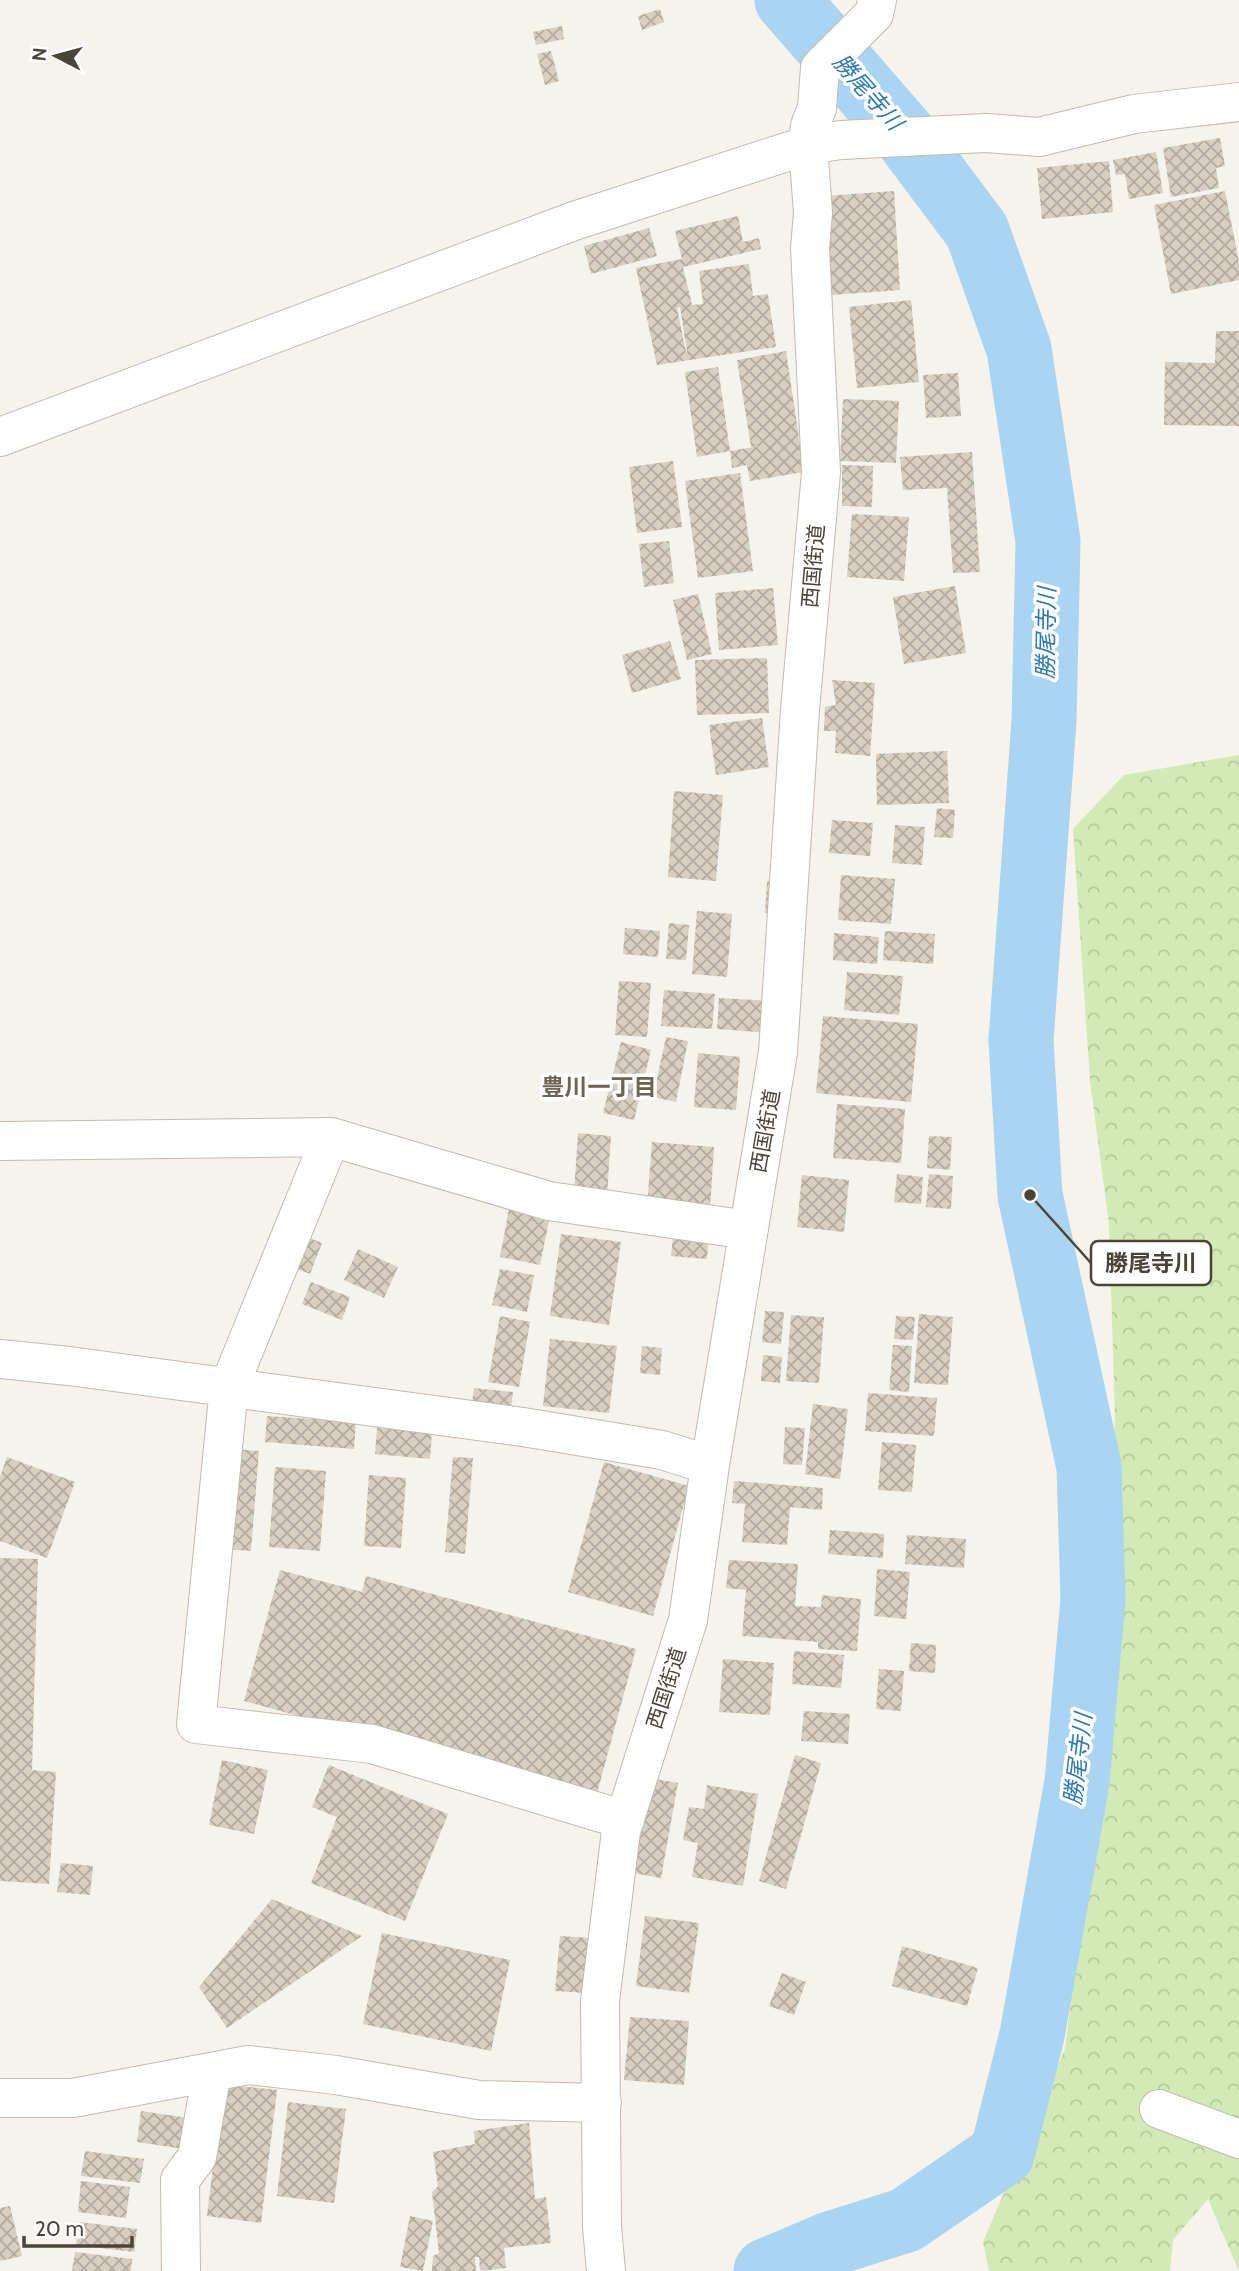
<svg xmlns="http://www.w3.org/2000/svg" width="1239" height="2271" viewBox="0 0 1239 2271" font-family="Cabin,'Noto Sans JP',sans-serif">
<style>
.forest{fill:url(#forest-crowns)}
.lines{fill:none;stroke-linecap:round;stroke-linejoin:round}
.river{stroke:#a9d4f2;stroke-width:65}
.building{fill:url(#building-cross-hatch);fill-rule:evenodd}
.minor-casing{stroke:#c2bbae;stroke-width:40}
.minor{stroke:#fff;stroke-width:38}
.labels{text-anchor:middle;dominant-baseline:central;stroke-width:7;stroke-linejoin:round;paint-order:stroke}
.street-label{font-size:21px;fill:#4b4439;stroke:#fff}
.water-label{font-size:23px;font-style:italic;fill:#2e7ab2;stroke:#fff}
.neighbourhood-label{font-size:23px;font-weight:bold;fill:#6e6250;stroke:#fff}
.leader{fill:none;stroke:#4b4439;stroke-width:2.5}
.callout-dot{fill:#4b4439;stroke:#fff;stroke-width:2.5}
.callout{fill:#fff;stroke:#4b4439;stroke-width:2.5}
.callout-label{font-size:23px;text-anchor:middle;font-weight:bold;fill:#4b4439}
</style>
<defs>
<pattern id="forest-crowns" width="20" height="18" patternUnits="userSpaceOnUse" patternTransform="scale(1.75)"><rect width="20" height="18" fill="#d2eab5"/><path d="M2 6a3 3 0 1 1 6 0M12 15a3 3 0 1 1 6 0" fill="none" stroke="#b6ca9c"/></pattern>
<pattern id="building-cross-hatch" width="8" height="8" patternUnits="userSpaceOnUse" patternTransform="scale(1.75)"><rect width="8" height="8" fill="#d8cfc1"/><path d="M0 0l8 8M0 8l8-8" fill="none" stroke="#b1aa9e"/></pattern>
</defs>
<rect width="100%" height="100%" fill="#f6f3ec"/>
<path class="forest" d="M1239,755V2271L1208,2199L1173,2240L1170,2271H989L983,2242L1065,2049L1102,1741L1115,1418L1109,1224L1090,1081L1073,829L1124,775Z"/>
<g class="lines">
<path class="river" d="M766,2271L830,2244L906,2220L1002,2154L1032,2035L1077,1782L1093,1599L1089,1467L1030,1195L1021,1040L1044,721L1048,541L1019,349L977,231L908,139L787,0"/>
</g>
<path class="building" d="M660,9L664,22L642,30L638,16Z
M562,26L564,39L536,45L533,32Z
M551,51L559,81L545,85L537,54Z
M1220,138L1225,166L1216,168L1219,188L1171,197L1163,148Z
M1156,152L1163,193L1129,199L1125,174L1116,175L1113,160Z
M1109,161L1113,212L1042,219L1037,168Z
M894,191L900,290L832,295L825,196Z
M1225,191L1239,262V280L1171,294L1154,205Z
M738,216L743,242L759,238L761,249L683,267L692,305L703,304L699,271L749,264L753,296L768,294L776,347L657,365L636,268L682,259L675,231ZM680,307L687,352H686L677,308Z
M649,228L657,256L591,274L584,246Z
M911,300L919,382L857,388L849,307Z
M1216,331H1239V426L1164,425L1165,362L1215,363Z
M786,351L804,472L750,481L747,465L732,468L730,451L760,446L751,447L737,360Z
M718,367L730,451L697,457L685,372Z
M958,373L961,416L926,418L923,375Z
M843,399L899,401L896,463L840,461Z
M972,452L980,572L953,573L947,488L903,490L900,457Z
M673,461L682,527L637,533L629,467Z
M842,465L873,466L872,507L842,506Z
M740,473L753,571L698,578L685,481Z
M852,514L909,517L904,581L847,577Z
M669,541L674,583L644,587L639,544Z
M955,586L966,653L904,664L893,597Z
M773,588L778,645L719,650L715,593Z
M698,594L712,654L687,660L673,600Z
M670,641L681,679L632,693L622,655Z
M767,658L769,713L697,715L695,660Z
M832,680L875,683L870,756L835,753L836,731H824L825,707L836,705Z
M762,718L769,767L716,775L709,725Z
M947,751L949,803L877,805L876,754Z
M674,791L723,795L716,881L668,877Z
M937,808L955,810L953,838L934,837Z
M832,820L873,823L870,856L829,853Z
M895,825L925,827L922,865L892,863Z
M841,875L895,879L891,924L838,920Z
M767,881L784,883L782,914L765,913Z
M697,911L732,914L727,977L692,974Z
M669,923L689,925L686,960L666,959Z
M625,928L660,931L658,957L623,954Z
M885,931L935,934L933,964L883,960Z
M834,933L879,937L877,964L833,960Z
M847,972L903,976L899,1015L844,1010Z
M619,981L651,983L647,1037L615,1035Z
M664,990L715,994L712,1029L661,1026Z
M719,998L772,1001L769,1033L717,1029Z
M823,1016L918,1024L911,1102L816,1093Z
M666,1037L688,1041L676,1102L653,1097Z
M621,1042L651,1050L634,1120L603,1113Z
M698,1053L740,1057L736,1110L694,1107Z
M837,1104L905,1109L901,1163L833,1158Z
M578,1133L611,1136L607,1196L574,1193Z
M929,1136L952,1137L950,1170L927,1168Z
M652,1142L714,1147L710,1210L647,1206Z
M897,1174L923,1177L921,1204L894,1202Z
M929,1174L953,1176L951,1209L926,1207Z
M802,1175L849,1180L844,1232L797,1227Z
M509,1209L550,1216L540,1265L500,1257Z
M674,1226L709,1229L707,1259L671,1256Z
M300,1234L322,1243L310,1274L288,1265Z
M561,1234L621,1242L609,1325L550,1316Z
M358,1249L398,1267L384,1298L344,1280Z
M500,1269L534,1275L527,1312L492,1305Z
M311,1282L350,1297L342,1320L302,1304Z
M765,1311L784,1312L781,1344L762,1342Z
M919,1314L953,1317L948,1385L914,1383Z
M791,1315L824,1317L819,1383L786,1381Z
M500,1316L530,1322L519,1387L488,1382Z
M896,1316L915,1317L913,1340L894,1339Z
M550,1339L617,1346L609,1413L543,1406Z
M893,1345L912,1346L909,1392L889,1390Z
M642,1346L662,1348L660,1375L640,1373Z
M763,1355L782,1357L780,1383L761,1381Z
M474,1388L513,1392L511,1408L472,1403Z
M868,1393L937,1398L934,1436L865,1431Z
M813,1404L848,1409L840,1479L805,1474Z
M267,1416L356,1422L354,1449L265,1442Z
M785,1427L805,1428L802,1465L783,1464Z
M377,1428L432,1432L430,1459L375,1454Z
M882,1442L916,1445L912,1492L878,1490Z
M233,1449L259,1451L251,1551L225,1549Z
M7,1457L75,1482L47,1558L0,1541V1477Z
M453,1457L473,1458L465,1554L445,1552Z
M604,1462L689,1486L653,1616L568,1592Z
M275,1467L326,1471L320,1551L269,1547Z
M369,1475L406,1478L401,1548L364,1546Z
M734,1481L823,1488L822,1510L790,1507L787,1545L742,1542L745,1504L732,1503Z
M830,1530L884,1534L883,1558L828,1554Z
M907,1535L966,1539L964,1568L905,1564Z
M0,1558L38,1559L32,1770L56,1772L49,1884L0,1881Z
M729,1560L798,1564L795,1606L821,1607L822,1595L861,1599L857,1651L818,1649V1642L742,1636L746,1590L726,1588Z
M877,1569L910,1572L906,1619L874,1616Z
M280,1570L362,1592L366,1576L636,1649L596,1797L244,1701Z
M911,1643L936,1645L935,1673L909,1671Z
M794,1651L844,1655L841,1688L792,1684Z
M723,1659L774,1663L770,1715L719,1712Z
M879,1669L904,1671L901,1711L876,1709Z
M804,1711L850,1714L848,1744L801,1741Z
M795,1755L821,1763L786,1889L759,1881Z
M222,1760L268,1770L254,1834L209,1825Z
M329,1765L448,1814L405,1921L311,1883L337,1817L312,1807Z
M650,1778L678,1783L661,1878L633,1873Z
M707,1785L758,1794L743,1886L692,1877L698,1843L683,1840L689,1807L704,1809Z
M61,1863L93,1866L90,1895L57,1892Z
M272,1899L362,1936L227,2028L199,1987Z
M645,1916L699,1923L689,1993L636,1986Z
M382,1933L510,1960L491,2051L363,2024Z
M560,1936L591,1938L587,1993L555,1991Z
M902,1946L978,1968L967,2006L892,1986Z
M782,1973L806,1982L794,2015L769,2006Z
M630,2017L689,2021L684,2085L624,2080Z
M223,2084L277,2090L261,2223L207,2216Z
M288,2102L346,2109L334,2203L277,2196Z
M141,2111L189,2118L184,2149L137,2142Z
M529,2123L535,2199L546,2197L551,2243L504,2248L506,2268L480,2271L479,2257H475L476,2271H432L433,2256L439,2253L432,2192L438,2186L433,2152L475,2144L474,2131Z
M85,2151L144,2159L140,2183L81,2176Z
M81,2181L130,2187L126,2218L78,2212Z
M10,2206L22,2256L0,2261V2208Z
M410,2216L433,2221L423,2271L400,2267Z
M79,2222L137,2229L134,2252L76,2245Z
M75,2252L132,2259L131,2271H72Z"/>
<g class="lines">
<defs>
<path id="minor" d="M0,437L574,221L808,145L841,140L986,133L1039,137L1134,114L1239,102
M331,1137L229,1387L196,1724L372,1744L625,1820
M0,1141L331,1137L549,1201L748,1230
M0,1359L69,1366L523,1427L662,1450L710,1465
M0,2098H73L248,2065L336,2075L479,2100L602,2103
M1159,2109L1239,2139
M181,2271L180,2180L197,2157L212,2072
M606,2271L602,2227L600,2001L621,1831L688,1620L710,1465L778,1052L800,710L821,472L810,248L813,213L808,145L810,126L817,108L820,68L874,14L877,0"/>
</defs>
<use href="#minor" class="minor-casing"/>
<use href="#minor" class="minor"/>
</g>
<g class="labels">
<g class="street-label">
<text transform="translate(813 566) rotate(-85)">西国街道</text>
<text transform="translate(765 1131) rotate(-80)">西国街道</text>
<text transform="translate(666 1688) rotate(-72)">西国街道</text>
</g>
<g class="water-label">
<text transform="translate(868 92) rotate(49)">勝尾寺川</text>
<text transform="translate(1046 633) rotate(-89)">勝尾寺川</text>
<text transform="translate(1078 1759) rotate(-83)">勝尾寺川</text>
</g>
<g class="neighbourhood-label">
<text x="599" y="1087">豊川一丁目</text>
</g>
</g>
<path class="leader" d="M1030 1195L1091 1263"/>
<circle class="callout-dot" cx="1030" cy="1195" r="7"/>
<rect class="callout" x="1091" y="1241" width="120" height="44" rx="7"/>
<g class="callout-label">
<text x="1151" y="1271">勝尾寺川</text>
</g>
<g transform="translate(56 56) rotate(276)" stroke="#ffffff" stroke-width="5" paint-order="stroke">
<path d="M0-5L12 26L0 18L-12 26Z" fill="#4b4439"/>
<text y="-10" font-size="19" font-weight="bold" text-anchor="middle" fill="#4b4439">N</text>
</g>
<path d="M24 2236v10h108v-10" fill="none" stroke="#4b4439" stroke-width="3.5"/>
<text x="35" y="2236" font-size="21" fill="#4b4439" stroke="#ffffff" stroke-width="5" paint-order="stroke">20 m</text>
</svg>
